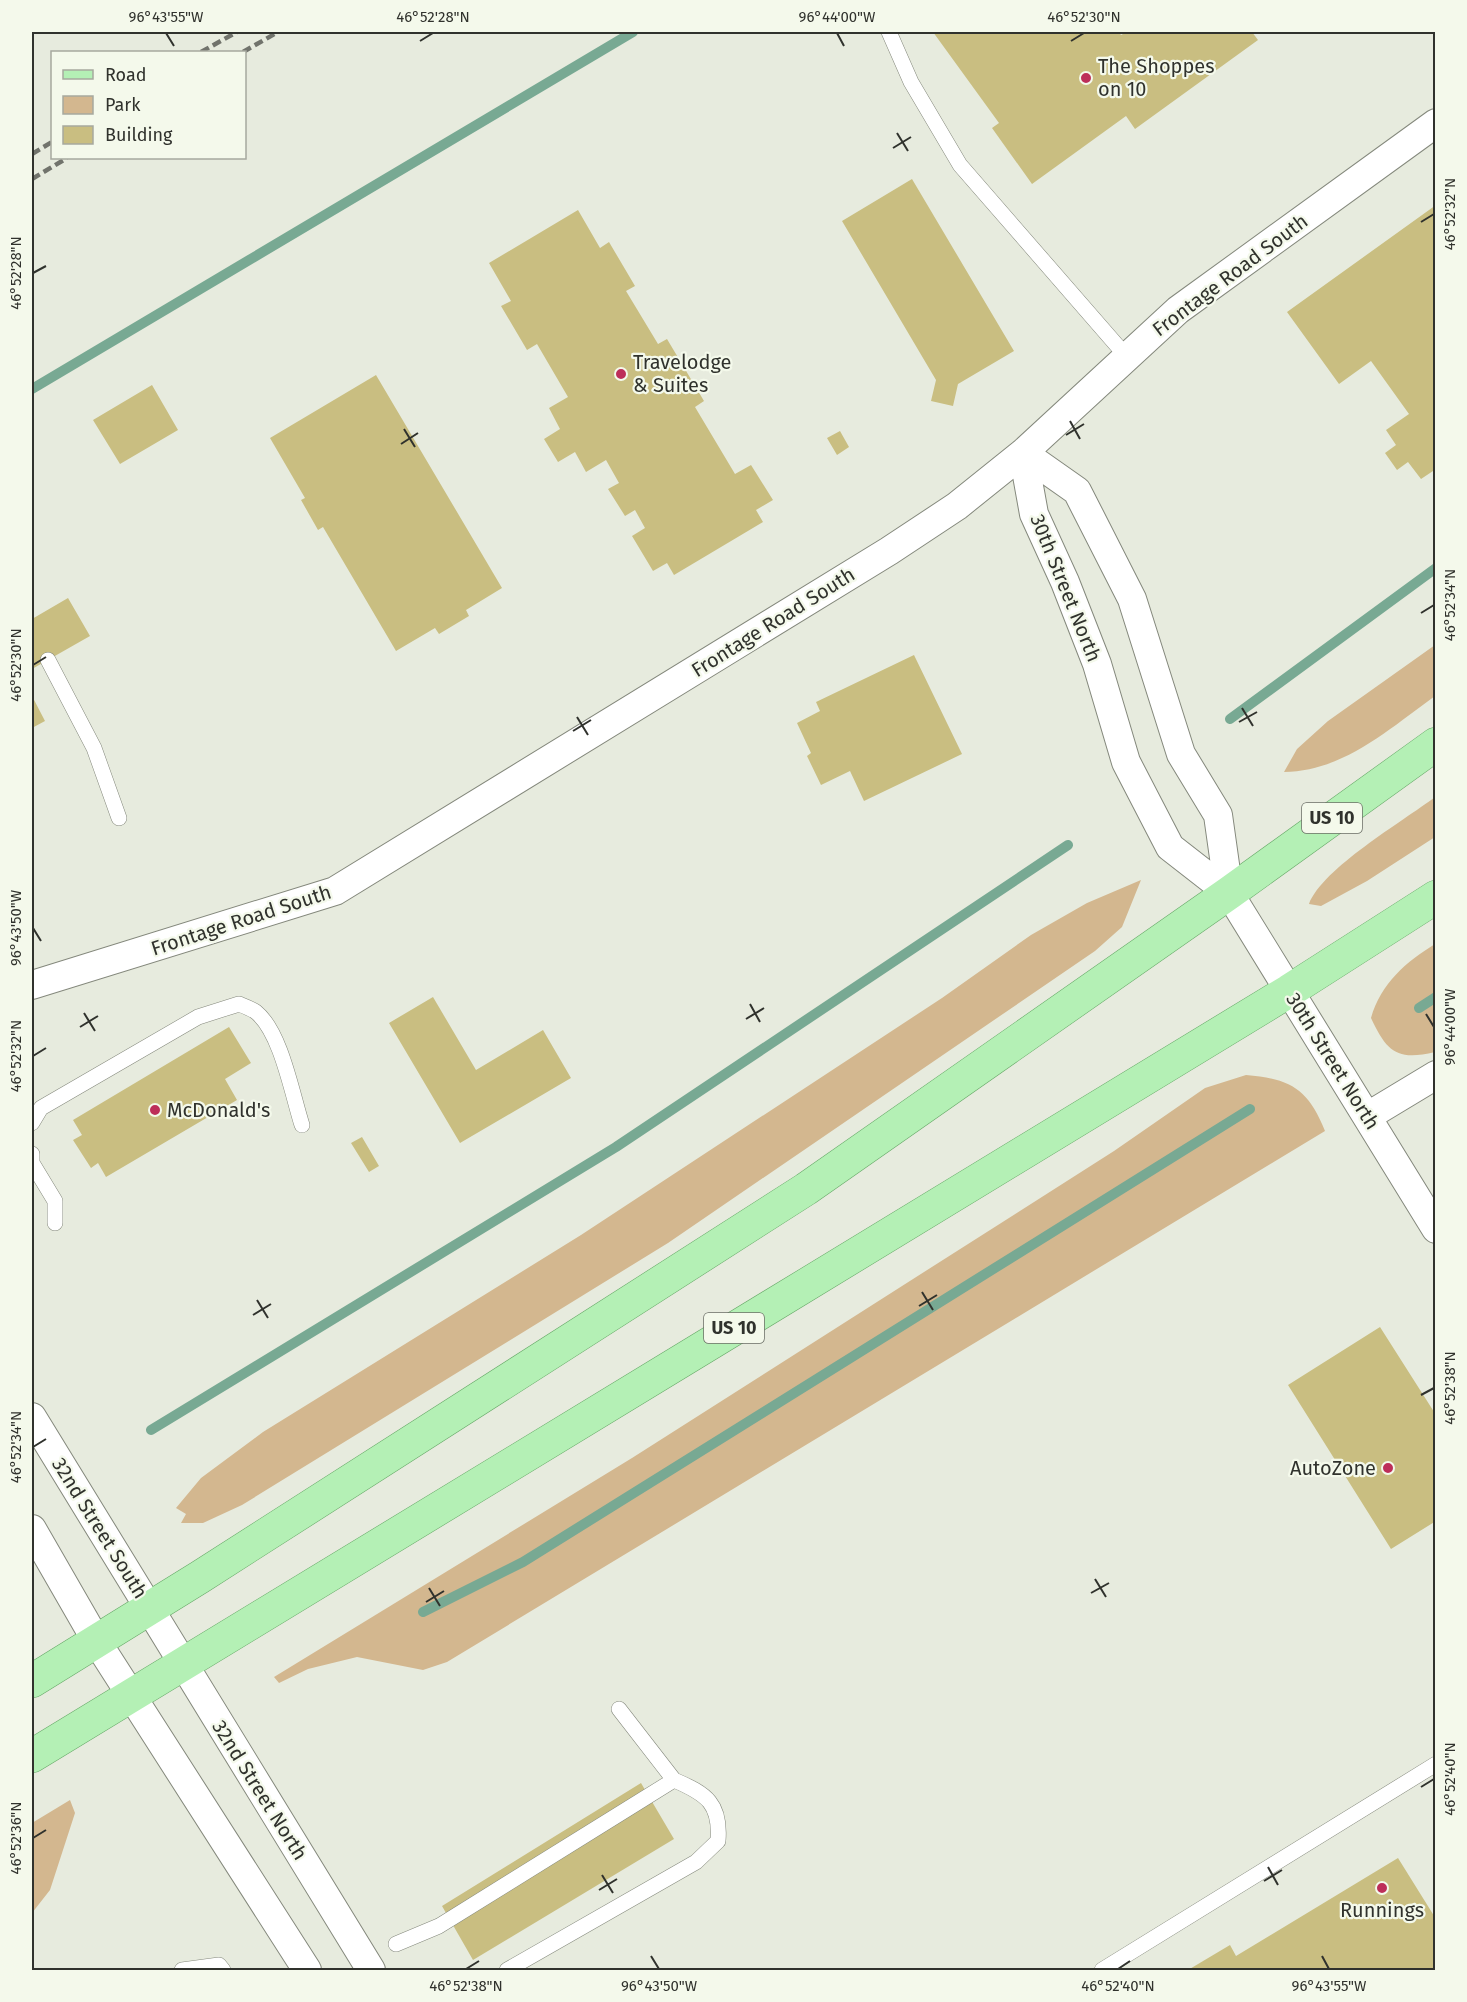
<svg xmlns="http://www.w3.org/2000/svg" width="1467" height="2002" viewBox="0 0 1467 2002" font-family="'Fira Sans',sans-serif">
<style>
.green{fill:#d3b78f}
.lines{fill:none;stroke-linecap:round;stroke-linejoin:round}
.stream{stroke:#78a993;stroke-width:10}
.building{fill:#c9be81}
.lane-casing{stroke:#84887c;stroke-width:16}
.street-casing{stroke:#84887c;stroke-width:30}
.primary-casing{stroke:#65a766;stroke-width:34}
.lane{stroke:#fff;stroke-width:15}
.street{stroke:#fff;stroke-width:28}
.primary{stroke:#b4f0b5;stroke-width:33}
.rail{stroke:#71736c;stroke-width:4.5;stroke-dasharray:9 4.5;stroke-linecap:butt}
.ticks{fill:none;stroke:#30322d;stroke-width:2}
.poi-dot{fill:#bd2e59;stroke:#f4f9eb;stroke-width:2}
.labels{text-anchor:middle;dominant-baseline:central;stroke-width:4.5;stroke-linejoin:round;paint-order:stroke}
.shield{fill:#f4f9eb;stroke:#6b6e66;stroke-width:1.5}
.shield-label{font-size:18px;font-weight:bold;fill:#30322d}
.poi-label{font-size:20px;fill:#30322d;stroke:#f4f9eb;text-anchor:start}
.street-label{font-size:20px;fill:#30322d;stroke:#f4f9eb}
.neatline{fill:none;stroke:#30322d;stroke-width:2}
.ticks-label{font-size:15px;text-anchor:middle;fill:#30322d}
</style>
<rect width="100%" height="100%" fill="#e7ebde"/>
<path class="green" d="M1435,645V696C1389,729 1344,771 1284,772L1297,749L1328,721Z
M1435,797V837L1367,881L1321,906L1309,904C1323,868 1402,822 1435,797Z
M1141,880L1122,927L1095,951L668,1243L242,1505L203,1523H181L186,1514L176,1508L201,1478L263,1432L581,1235L942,998L1031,935L1087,903Z
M1435,944V1052C1397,1061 1387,1052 1371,1018C1381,983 1406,962 1435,944Z
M1246,1075C1291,1079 1308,1089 1325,1131L447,1662L423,1670L357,1657L308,1669L279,1683L274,1677L632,1458L1114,1151L1205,1088Z
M70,1800L75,1813L50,1890L32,1913V1823Z"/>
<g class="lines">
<path class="stream" d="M32,389L633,32
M1230,719L1436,568
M1419,1008L1436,997
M151,1430L616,1147L1068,845
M423,1612L523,1562L1250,1109"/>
</g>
<path class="building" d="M933,32H1119L1121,35L1127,32H1252L1258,40L1135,129L1126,116L1032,184L992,128L999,123Z
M912,179L1014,351L958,384L953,406L931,401L936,380L842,221Z
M1436,205V469L1421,479L1408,462L1397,470L1385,453L1396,445L1386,430L1409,414L1371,361L1339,384L1287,312Z
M578,210L600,248L609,242L635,286L626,291L658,344L667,339L704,401L695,407L735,474L751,465L773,500L756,510L763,522L674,575L667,563L653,571L632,536L645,528L635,510L625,516L608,489L619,483L606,460L586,472L575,452L558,462L544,439L560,429L549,408L568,397L537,344L527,350L501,306L511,301L489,263Z
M376,375L502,588L466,610L469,616L439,634L435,628L396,651L323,527L318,530L301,500L305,498L270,438Z
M152,385L178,430L120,464L93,420Z
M840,431L849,447L837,455L827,438Z
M68,598L90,636L32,669V619Z
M914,655L962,754L864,801L850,771L821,785L807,756L811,753L797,723L820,711L816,702Z
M32,696L45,721L32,728Z
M433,997L476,1070L543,1030L571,1078L460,1143L389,1023Z
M229,1027L251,1063L225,1079L237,1100L106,1177L98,1163L91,1168L73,1140L82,1135L73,1120Z
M362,1137L379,1166L369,1172L351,1143Z
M1380,1327L1436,1415V1521L1391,1549L1288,1385Z
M641,1783L674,1839L473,1960L442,1906Z
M1398,1858L1436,1919V1970H1188L1230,1945L1236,1956Z"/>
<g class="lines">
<defs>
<path id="lane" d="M889,32L911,82L960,165L1127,357
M48,660L94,748L119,818
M32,1123L41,1108L198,1017L239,1004C244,1006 252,1009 256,1012C281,1032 292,1094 302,1125
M32,1154V1163L55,1201V1223
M619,1709L674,1780
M396,1944L439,1926L674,1780C707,1794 721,1804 718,1841L696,1862L507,1970
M182,1970L219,1965L223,1970
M1102,1970L1436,1764"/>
<path id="street" d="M1023,453L1034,514L1065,582L1097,664L1126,762L1170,847L1229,893L1436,1229
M1023,453L1077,491L1132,599L1181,754L1218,815L1229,893
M32,985L335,891L889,551L957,506L1023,453L1178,310L1436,123
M1368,1116L1436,1075
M32,1417L371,1970
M32,1529L97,1642L307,1970"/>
<path id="primary" d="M32,1681L200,1577L806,1189L1229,893L1436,744
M32,1756L1289,991L1436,897"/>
</defs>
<use href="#lane" class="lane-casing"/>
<use href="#street" class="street-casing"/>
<use href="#primary" class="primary-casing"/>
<use href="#lane" class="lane"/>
<use href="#street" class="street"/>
<use href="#primary" class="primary"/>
<path class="rail" d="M201,52L237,32
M243,52L278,32
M32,154L52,142
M32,179L67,158"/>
</g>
<path class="ticks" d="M166,33L174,46M837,33L844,46M420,41L433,33M1071,41L1084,33M897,133L908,151M893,148L911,137M1421,222L1434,214M33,273L46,266M1070,421L1080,439M404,429L415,447M1066,435L1084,424M401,444L418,433M1421,613L1434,605M33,665L46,657M1242,708L1253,726M577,717L588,735M1239,722L1257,712M573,731L591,720M33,928L41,941M750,1004L760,1022M84,1013L95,1031M1426,1014L1434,1027M746,1019L764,1008M80,1027L98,1016M33,1056L46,1048M922,1292L933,1310M257,1300L268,1318M919,1306L937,1295M253,1315L271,1304M1421,1395L1434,1388M33,1447L46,1439M1095,1579L1106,1597M429,1588L440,1606M1091,1593L1109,1583M426,1602L444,1591M1421,1787L1434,1779M33,1838L46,1830M1268,1867L1278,1885M602,1875L613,1893M1264,1881L1282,1870M599,1890L617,1879M651,1956L659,1969M1322,1956L1329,1969M466,1969L479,1961M1118,1969L1130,1961"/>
<g class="poi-dot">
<circle cx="1086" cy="78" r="6"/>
<circle cx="621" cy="374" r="6"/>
<circle cx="155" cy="1110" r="6"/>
<circle cx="1388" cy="1468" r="6"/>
<circle cx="1382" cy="1888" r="6"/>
</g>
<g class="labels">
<g class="shield">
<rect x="1302" y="803" width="60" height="30" rx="4.5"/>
<rect x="704" y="1313" width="60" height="30" rx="4.5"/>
</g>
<g class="shield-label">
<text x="1332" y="818">US 10</text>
<text x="734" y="1328">US 10</text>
</g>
<g class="poi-label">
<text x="1098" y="66">The Shoppes<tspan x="1098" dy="23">on 10</tspan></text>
<text x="633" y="362">Travelodge<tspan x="633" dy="23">&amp; Suites</tspan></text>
<text x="167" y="1110">McDonald's</text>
<text x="1376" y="1468" text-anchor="end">AutoZone</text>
<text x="1382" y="1910" text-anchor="middle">Runnings</text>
</g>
<g class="street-label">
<text transform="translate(1230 275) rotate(-37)">Frontage Road South</text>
<text transform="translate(1066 588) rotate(68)">30th Street North</text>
<text transform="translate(773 622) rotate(-32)">Frontage Road South</text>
<text transform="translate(241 920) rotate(-18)">Frontage Road South</text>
<text transform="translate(1333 1061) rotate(58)">30th Street North</text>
<text transform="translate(100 1528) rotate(58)">32nd Street South</text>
<text transform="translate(260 1790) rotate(58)">32nd Street North</text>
</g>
</g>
<rect width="1467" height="2002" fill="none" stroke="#f4f9eb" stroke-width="66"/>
<rect x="51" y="51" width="195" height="108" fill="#f4f9eb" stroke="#a6a99f" stroke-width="1.5"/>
<rect x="63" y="70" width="30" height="9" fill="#b4f0b5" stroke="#a6a99f" stroke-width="1.5"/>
<text x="105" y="81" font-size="18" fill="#30322d">Road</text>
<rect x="63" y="96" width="30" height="18" fill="#d3b78f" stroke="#a6a99f" stroke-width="1.5"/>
<text x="105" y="111" font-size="18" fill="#30322d">Park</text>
<rect x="63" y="126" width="30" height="18" fill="#c9be81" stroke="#a6a99f" stroke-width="1.5"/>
<text x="105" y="141" font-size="18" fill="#30322d">Building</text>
<rect x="33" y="33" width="1401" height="1936" class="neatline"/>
<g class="ticks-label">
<text x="166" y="22">96°43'55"W</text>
<text x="433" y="22">46°52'28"N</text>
<text x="837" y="22">96°44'00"W</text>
<text x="1084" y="22">46°52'30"N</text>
<text transform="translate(1450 214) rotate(-90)" y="5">46°52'32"N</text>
<text transform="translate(16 273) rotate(-90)" y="5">46°52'28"N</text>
<text transform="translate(1450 605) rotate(-90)" y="5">46°52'34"N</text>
<text transform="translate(16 665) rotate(-90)" y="5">46°52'30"N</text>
<text transform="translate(16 928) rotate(-90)" y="5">96°43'50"W</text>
<text transform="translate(1450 1027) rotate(-90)" y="5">96°44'00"W</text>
<text transform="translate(16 1056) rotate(-90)" y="5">46°52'32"N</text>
<text transform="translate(1450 1388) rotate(-90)" y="5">46°52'38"N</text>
<text transform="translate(16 1447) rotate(-90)" y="5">46°52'34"N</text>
<text transform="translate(1450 1779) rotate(-90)" y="5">46°52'40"N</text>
<text transform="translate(16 1838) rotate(-90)" y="5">46°52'36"N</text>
<text x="466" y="1991">46°52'38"N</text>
<text x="659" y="1991">96°43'50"W</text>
<text x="1118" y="1991">46°52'40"N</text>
<text x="1329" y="1991">96°43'55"W</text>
</g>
</svg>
